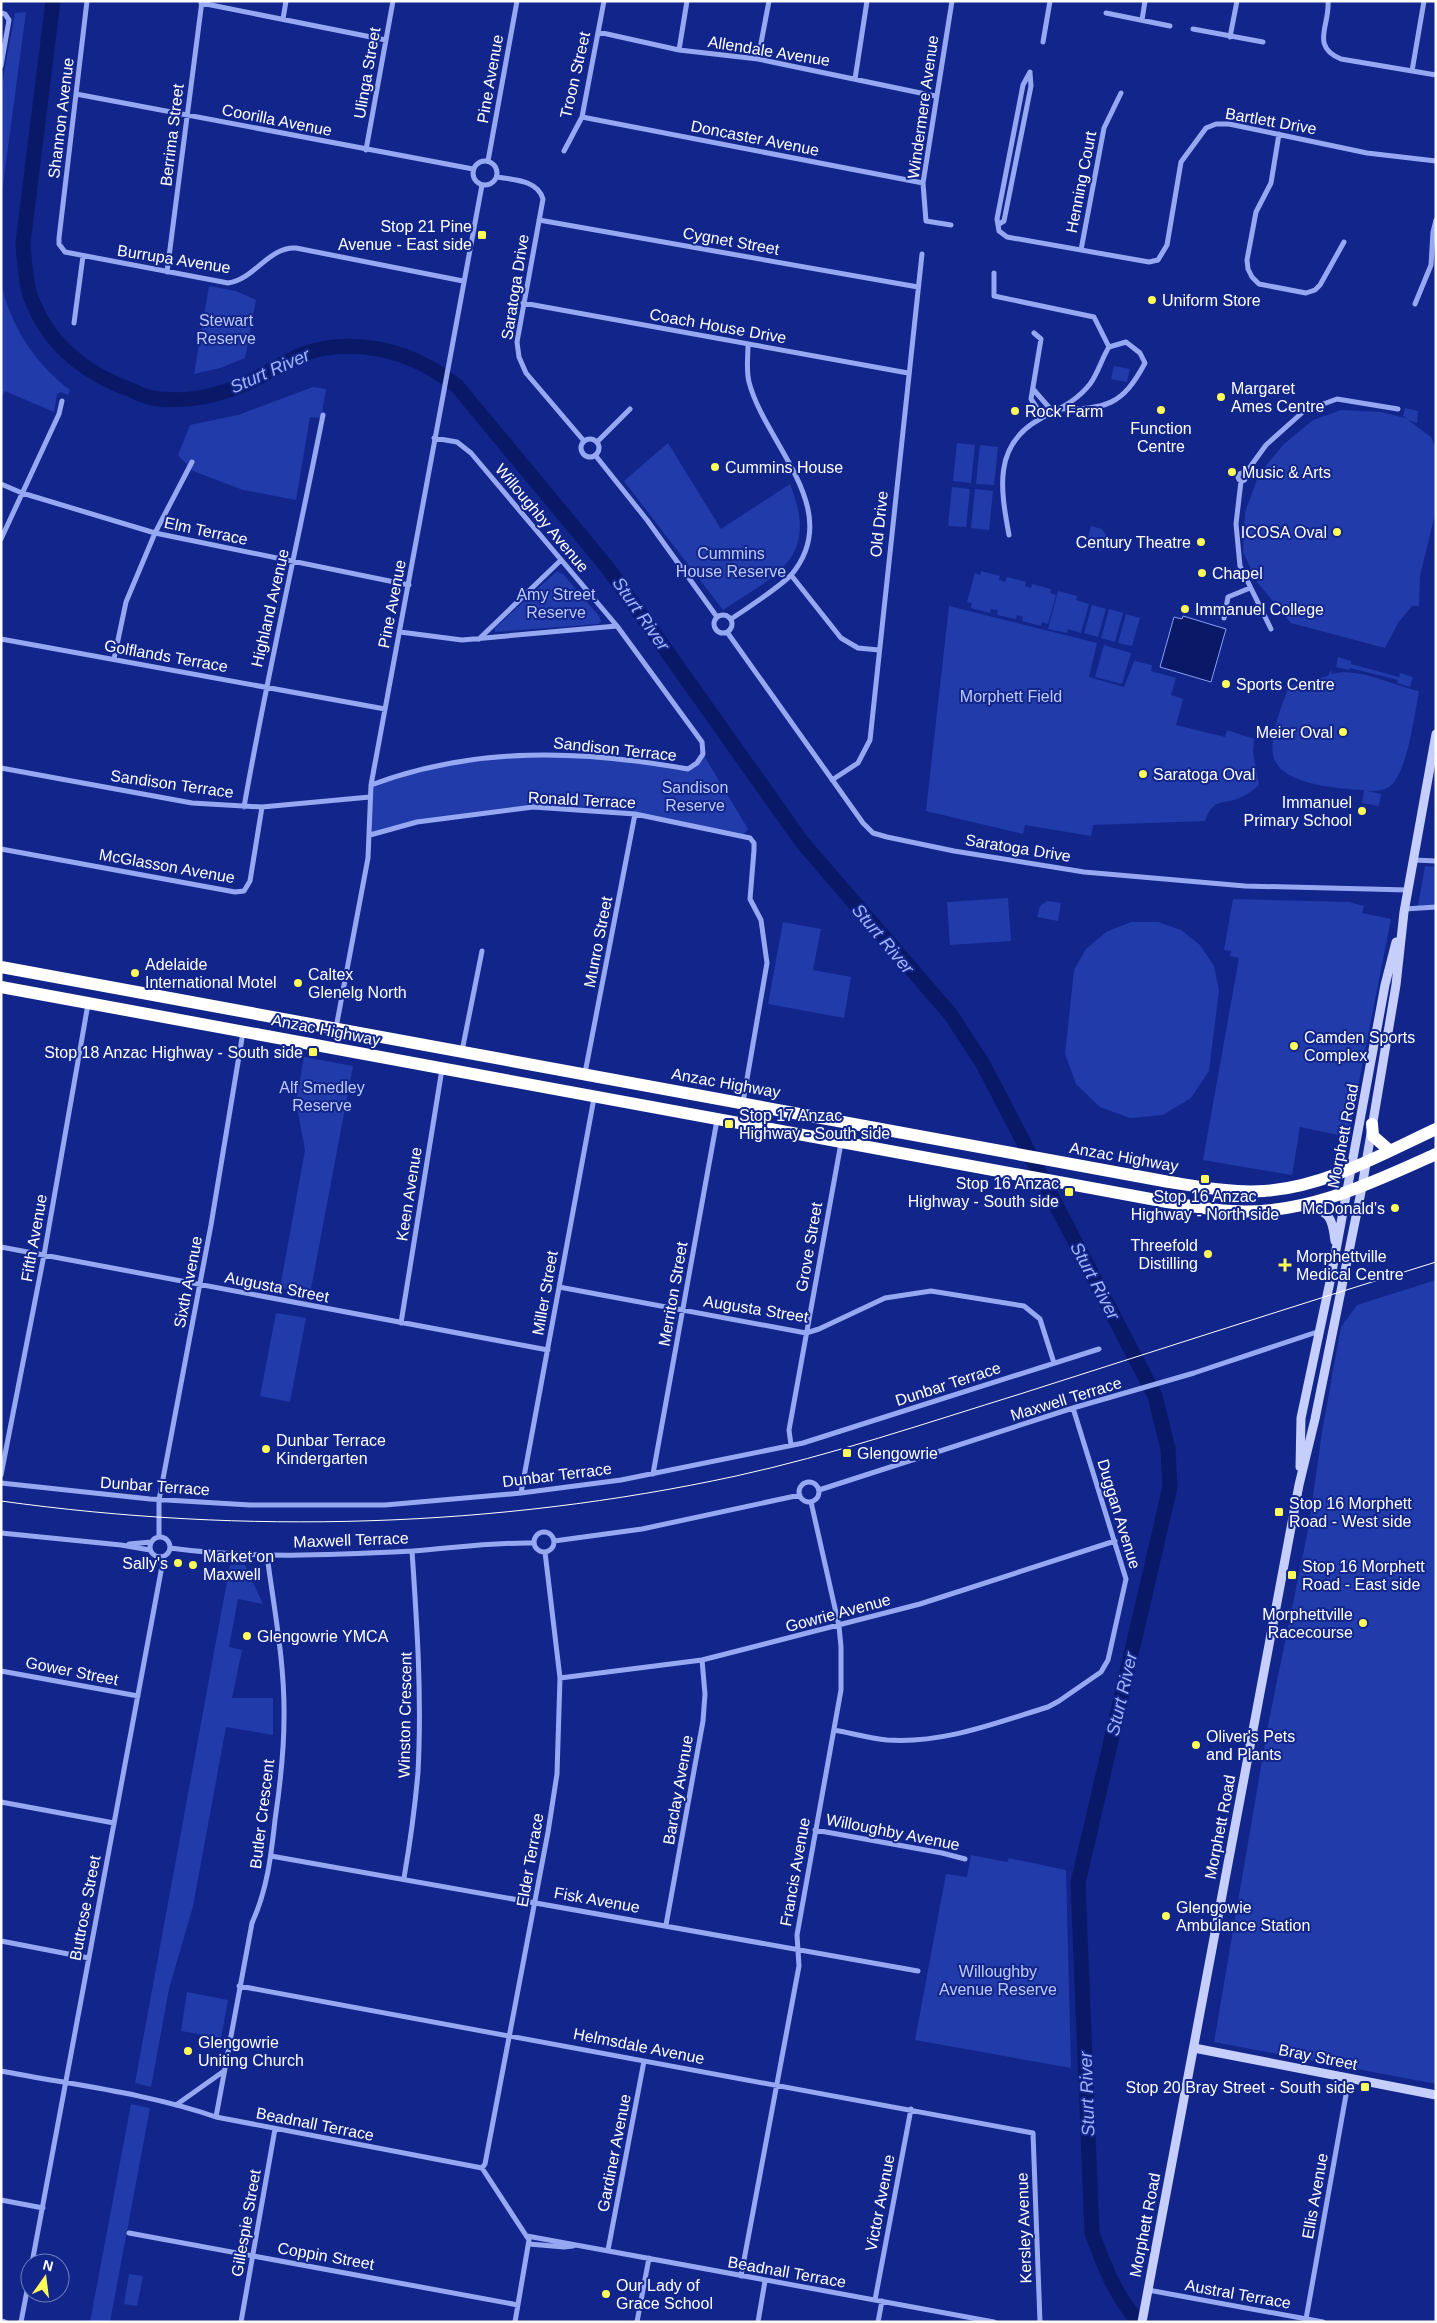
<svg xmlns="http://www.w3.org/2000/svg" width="1437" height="2323" viewBox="0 0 1437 2323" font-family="Helvetica,sans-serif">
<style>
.green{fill:#223baa}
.water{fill:#0a1967;stroke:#889ef5}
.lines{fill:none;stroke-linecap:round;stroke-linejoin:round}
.river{stroke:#0a1967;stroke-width:15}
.street{stroke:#97a8f2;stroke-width:5}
.secondary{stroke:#c6cffc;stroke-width:9}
.highway{stroke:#fff;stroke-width:12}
.tram{stroke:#fff;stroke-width:1}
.poi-dot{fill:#fffb58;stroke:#11258b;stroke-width:2}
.labels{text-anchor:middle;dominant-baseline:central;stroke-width:4;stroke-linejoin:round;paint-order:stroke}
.street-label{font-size:16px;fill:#fff;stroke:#11258b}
.poi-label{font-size:16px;fill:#fff;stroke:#11258b;text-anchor:start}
.park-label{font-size:16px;fill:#becafd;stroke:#11258b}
.water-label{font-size:18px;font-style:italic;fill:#a3b3f9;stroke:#11258b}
</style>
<rect width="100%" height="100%" fill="#11258b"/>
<path class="green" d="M26,12L1,200V89L15,13Z
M1,281C9,324 35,364 70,390L68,395L61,392L57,394L54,412L5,391L1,399Z
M209,286L236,291L256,300L245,358L220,368L194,374Z
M1114,366L1130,369L1127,382L1111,379Z
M313,387L326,389L321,418L310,417L296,500L243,490L193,471L178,455L190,425L238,415Z
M1405,408L1418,411L1417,423L1408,420L1431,437L1436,449V510L1420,576L1419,606H1412L1398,623L1385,648L1291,623L1257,582L1243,552L1245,512L1259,474L1284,444L1313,420L1341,410L1382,412L1408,419L1403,416Z
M668,443L721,529L790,484C820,559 777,574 723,610L624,481Z
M957,443L975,445L971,483L953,481Z
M980,445L998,447L994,485L976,484Z
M952,487L970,489L966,527L948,526Z
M975,489L993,491L989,530L971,528Z
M1091,526L1102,529L1113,544L1100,551L1086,547Z
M557,571L563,574L599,616L601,621L599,624L495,632V628Z
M981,571L1000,576L999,580L1005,582L1007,577L1026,582L1025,586L1031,588L1032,584L1051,589L1050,593L1056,595L1048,624L1042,622L1041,626L1022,621L1023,617L1017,615L1016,619L997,615L998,610L991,609L990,613L971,608L972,603L967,602L975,573L980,575Z
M1058,591L1077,596L1076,600L1089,604L1081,633L1068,629L1067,633L1048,629Z
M1092,605L1106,609L1098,637L1084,633Z
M949,606L1097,643L1089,677L1124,687L1134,661L1152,665L1151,671L1176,678L1171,695L1183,699L1176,725L1225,737L1227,730L1254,739L1253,752L1259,785C1254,789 1248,794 1242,797C1223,806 1214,796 1205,821L1093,825L1091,836L1025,825L1023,834L926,811Z
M1109,609L1123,613L1115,642L1101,638Z
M1126,614L1140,618L1132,646L1118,643Z
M1104,645L1131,653L1122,684L1095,677Z
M1338,657L1351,661V664L1399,677L1400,673L1413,677L1410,687L1397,683L1398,680L1350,668L1349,670L1336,667Z
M1331,670L1332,674C1357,666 1394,686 1419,691C1415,713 1407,775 1389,787C1383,791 1374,791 1367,791L1381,794L1379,806L1362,803L1364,790C1341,789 1286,785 1275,761C1266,743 1283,703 1289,686L1328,676Z
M562,754L688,769L703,754L748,829L743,835L635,814L533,807L417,822L370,835L371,785L472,758Z
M1425,866L1436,867V905L1418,906Z
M1008,898L1011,941L950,945L947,902Z
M1233,899L1349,902L1364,906L1362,913L1391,919L1348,1137L1300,1127L1292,1175L1203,1160L1239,958L1230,956L1231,951L1224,950Z
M1047,901L1061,903L1058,921L1037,917L1040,906Z
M783,922L821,929L813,970L851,977L844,1018L768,1004Z
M1131,922H1158L1181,930L1200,945L1214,966L1219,990L1209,1071L1191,1098L1163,1115L1130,1118L1100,1107L1076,1084L1065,1054L1074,970L1086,949L1106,932Z
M304,1057L353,1066L310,1294L280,1288L305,1150L296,1102Z
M1436,1280V2084L1214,2042L1269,1720L1309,1525L1322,1432L1341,1327L1357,1305Z
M276,1313L306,1318L290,1402L260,1396Z
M230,1565H245L263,1604L238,1599L229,1647L242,1650L232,1698H273V1735L226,1727L193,1906L169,1989L151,2087L135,2083Z
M971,1855L1007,1862L1009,1858L1066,1870L1071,2068L915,2040L946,1874L967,1877Z
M187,1992L228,2000L221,2038L181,2031Z
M131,2104L150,2108L110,2322H90Z
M129,2274L143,2276L137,2306L124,2304Z"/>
<path class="water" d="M1183,616L1226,629L1211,682L1160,667L1174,617L1182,619Z"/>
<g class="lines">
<path class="river" d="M53,1L23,243C24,260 25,278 30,295C47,343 84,373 131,390C137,393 145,396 152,398C174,402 202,399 223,392C264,381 289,351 334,347C380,343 421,358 457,386L607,567L802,842L951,1015L983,1064L1155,1396L1168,1449L1170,1487L1078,1883L1092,2233C1104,2265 1115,2296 1139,2322"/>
<path class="street" d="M87,1L59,238V244L65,252L228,283C254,280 269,246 296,248L463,281
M1328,1C1330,26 1310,46 1341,59L1436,75
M201,3L386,40
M1,13L5,14L9,20L1,66
M1106,13L1170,26
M283,19L286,1
M1142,20L1145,1
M1193,29L1263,42
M598,32L679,50L758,59L935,96
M1230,37L1237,1
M1043,42L1050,1
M679,50L687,1
M758,59L769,1
M1412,71L1424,1
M1030,72L1023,85L997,219L999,231L1007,237L1149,262L1158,260L1167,245L1181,162L1206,128L1216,124H1229L1367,153L1436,161
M855,79L867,1
M76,94L473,169
M582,117L923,183
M1279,134L1271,183L1256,212L1247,260L1248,269L1252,277L1259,284L1306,293L1315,290L1320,285L1344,242
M366,150L393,1
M564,151L582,117L604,1
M473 173a12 12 0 1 1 24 0a12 12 0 1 1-24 0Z
M488,161L517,1
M497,177C514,180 538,180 543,199L517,342L519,357L526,373L584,441
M539,220L918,287
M999,224L1004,221L1031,86L1030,73
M951,225L926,221L923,183L952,1
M1081,250L1104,128L1121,93
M167,272L202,1
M994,273V296L1094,317L1109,347
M523,303L908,373
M1415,304L1431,265L1433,232L1436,220
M74,323L83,256
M1034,333L1041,339L1031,399L1043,417
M1033,389L1053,412
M581 448a9 9 0 1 1 18 0a9 9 0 1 1-18 0Z
M597,442L630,409
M595,455L647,520L717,617
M1238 477a4 4 0 1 1 8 0a4 4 0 1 1-8 0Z
M1245,474L1266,445L1304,411L1337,399L1398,409
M1241,481L1236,524L1240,566L1271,629
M1,484L22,493L155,533L409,585
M1009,535C1001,491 992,445 1040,419C1058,409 1076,402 1090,384C1098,373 1102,358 1109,347L1126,342L1140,353L1145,363C1122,406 1106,409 1059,409
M1,539L59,414L62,401
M791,575L841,638L858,648L879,650
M714 624a9 9 0 1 1 18 0a9 9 0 1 1-18 0Z
M1224,618L1228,597L1250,588
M731,619C745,610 782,585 792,574C845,509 765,444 749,382C746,370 748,357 748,345
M400,632L462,640L617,626
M727,632L863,823L873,833L887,837L954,851L1084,872L1245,886L1408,890
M1,639L385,709
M479,639L561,560
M114,659L126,602L155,533L192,462
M1,768L192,803L262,807L370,797
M832,780L858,763L870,740L922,254
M371,785C475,746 580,750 688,769L697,763L703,754L702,742L617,626L471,453L457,442L434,438
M244,807C267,676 297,546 323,415
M370,835L417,822L533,807L635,814L750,838L754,843V850L750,899L761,920L767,963L743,1102
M1,849L235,892L244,891L250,881L262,807
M1414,860L1436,861
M1405,909L1436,907
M336,1028L368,858L371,785L482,185
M462,1051L482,951
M585,1073L635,814
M1,1247L548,1350
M559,1287L806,1333L819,1329L885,1298L931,1291L1024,1306L1040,1319L1054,1363
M401,1323L442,1069
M791,1445L789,1430L841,1143
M653,1474L717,1120
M1,1475L44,1255L88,1004
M799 1492a10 10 0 1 1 20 0a10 10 0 1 1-20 0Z
M1,1483L150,1499L250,1505H385L521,1493L621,1480L803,1443L1099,1349
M819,1490L1073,1408L1194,1373L1320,1331
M521,1493L594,1098
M534 1542a10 10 0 1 1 20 0a10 10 0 1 1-20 0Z
M1,1533L121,1545L150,1550
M159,1537V1500L211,1225L243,1032
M150 1547a10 10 0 1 1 20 0a10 10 0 1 1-20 0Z
M554,1541L642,1529L800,1495
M129,1544L151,1542
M170,1548C250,1559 332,1555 413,1551C453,1548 494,1542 534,1543
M1,1671L138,1696
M560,1678L702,1660L920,1604L1115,1541
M834,1730C851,1733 869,1738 887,1740C943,1744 995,1723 1048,1707L1059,1701L1101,1672L1108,1660L1126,1579L1073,1408
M1,1802L114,1823
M815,1830L942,1853L965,1859
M271,1856L918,1971
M404,1878C410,1843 415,1808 418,1772C422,1698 417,1624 412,1551
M666,1925L703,1721L705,1694L702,1660
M1,1941L89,1958
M239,1986L1033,2133L1040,2322
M1,2071C73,2085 147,2093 216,2117L482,2168L529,2240L515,2322
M176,2105L224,2071
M216,2117L252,1923C267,1890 271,1857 275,1820C280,1786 284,1752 284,1718C285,1664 274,1609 267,1555
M482,2168L485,2164L548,1832L557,1774L560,1678L545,1552
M1,2200L43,2208
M129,2233L518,2305
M527,2236L994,2322
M529,2244L564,2247L573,2246
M608,2250L644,2061
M32,2263L162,1566L161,1557
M741,2276L799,1966L797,1935L841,1690V1647L839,1626L811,1502
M1148,2290L1323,2322
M875,2300L911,2109
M1306,2319L1349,2078
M1,2321L5,2322
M21,2322L30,2275
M241,2322L275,2129
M637,2322L649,2258
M758,2322L765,2281
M878,2322L882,2301"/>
<path class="secondary" d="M1304,1205C1329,1212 1332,1215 1335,1241
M1300,1467L1301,1418L1331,1277L1385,985L1396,942
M1194,2048L1436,2095
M1142,2322L1299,1485L1315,1419L1362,1187L1396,985L1404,912L1436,734"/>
<path class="highway" d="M1,967L1169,1182C1201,1187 1232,1193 1264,1191C1325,1187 1382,1154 1436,1129
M1,987L1167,1202C1188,1205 1210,1210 1231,1211C1304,1216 1372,1183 1436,1154
M1372,1124L1373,1136L1389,1150"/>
<path class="tram" d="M1,1501C246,1535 495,1528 736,1476C832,1455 926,1423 1020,1394C1158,1350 1297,1305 1436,1262"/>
</g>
<g class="poi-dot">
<rect x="477" y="230" width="10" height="10" rx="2.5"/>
<circle cx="1152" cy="300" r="5"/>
<circle cx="1221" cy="397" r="5"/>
<circle cx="1161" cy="410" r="5"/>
<circle cx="1015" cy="411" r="5"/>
<circle cx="715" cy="467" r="5"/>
<circle cx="1232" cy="472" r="5"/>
<circle cx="1337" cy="532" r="5"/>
<circle cx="1201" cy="542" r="5"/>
<circle cx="1202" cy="573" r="5"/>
<circle cx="1185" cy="609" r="5"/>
<circle cx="1226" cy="684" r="5"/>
<circle cx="1343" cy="732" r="5"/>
<circle cx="1143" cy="774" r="5"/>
<circle cx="1362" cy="811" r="5"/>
<circle cx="135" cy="973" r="5"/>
<circle cx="298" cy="983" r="5"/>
<circle cx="1294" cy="1046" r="5"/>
<rect x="308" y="1047" width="10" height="10" rx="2.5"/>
<rect x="724" y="1119" width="10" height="10" rx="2.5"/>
<rect x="1200" y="1174" width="10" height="10" rx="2.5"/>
<rect x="1064" y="1187" width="10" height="10" rx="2.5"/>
<circle cx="1395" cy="1208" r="5"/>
<circle cx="1208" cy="1254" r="5"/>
<path d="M1282.5 1257.5h5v5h5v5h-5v5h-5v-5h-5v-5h5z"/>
<circle cx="266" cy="1449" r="5"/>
<rect x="842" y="1448" width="10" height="10" rx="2.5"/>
<rect x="1274" y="1507" width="10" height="10" rx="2.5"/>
<circle cx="178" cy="1563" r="5"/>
<circle cx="193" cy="1565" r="5"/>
<rect x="1287" y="1570" width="10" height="10" rx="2.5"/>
<circle cx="1363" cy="1623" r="5"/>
<circle cx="247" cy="1636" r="5"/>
<circle cx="1196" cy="1745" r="5"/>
<circle cx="1166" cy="1916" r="5"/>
<circle cx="188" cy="2051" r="5"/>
<rect x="1360" y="2082" width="10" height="10" rx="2.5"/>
<circle cx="606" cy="2294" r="5"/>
</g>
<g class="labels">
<g class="street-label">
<text transform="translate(769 51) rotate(9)">Allendale Avenue</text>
<text transform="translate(367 73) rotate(-80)">Ulinga Street</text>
<text transform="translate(575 75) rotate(-77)">Troon Street</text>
<text transform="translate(490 79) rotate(-80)">Pine Avenue</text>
<text transform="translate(923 107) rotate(-82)">Windermere Avenue</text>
<text transform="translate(61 118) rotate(-83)">Shannon Avenue</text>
<text transform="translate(277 120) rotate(11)">Coorilla Avenue</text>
<text transform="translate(1271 121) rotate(10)">Bartlett Drive</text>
<text transform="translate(172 135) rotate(-83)">Berrima Street</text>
<text transform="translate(755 138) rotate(11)">Doncaster Avenue</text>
<text transform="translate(1081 182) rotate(-79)">Henning Court</text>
<text transform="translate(731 241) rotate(10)">Cygnet Street</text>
<text transform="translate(174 259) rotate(9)">Burrupa Avenue</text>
<text transform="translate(515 287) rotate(-81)">Saratoga Drive</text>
<text transform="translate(718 326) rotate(10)">Coach House Drive</text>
<text transform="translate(542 518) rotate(50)">Willoughby Avenue</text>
<text transform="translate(879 524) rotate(-84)">Old Drive</text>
<text transform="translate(206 531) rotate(12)">Elm Terrace</text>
<text transform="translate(392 604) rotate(-79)">Pine Avenue</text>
<text transform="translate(270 608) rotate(-77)">Highland Avenue</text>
<text transform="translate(166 656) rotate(10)">Golflands Terrace</text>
<text transform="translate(615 749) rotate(6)">Sandison Terrace</text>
<text transform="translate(172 784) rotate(8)">Sandison Terrace</text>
<text transform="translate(582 800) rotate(3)">Ronald Terrace</text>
<text transform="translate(1018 848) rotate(9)">Saratoga Drive</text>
<text transform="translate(167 866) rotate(10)">McGlasson Avenue</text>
<text transform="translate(598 942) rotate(-79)">Munro Street</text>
<text transform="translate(326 1030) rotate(11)">Anzac Highway</text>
<text transform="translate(726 1083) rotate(10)">Anzac Highway</text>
<text transform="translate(1343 1136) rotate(-79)">Morphett Road</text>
<text transform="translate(1124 1157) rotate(10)">Anzac Highway</text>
<text transform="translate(409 1194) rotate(-81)">Keen Avenue</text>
<text transform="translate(34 1238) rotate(-80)">Fifth Avenue</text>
<text transform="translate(809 1247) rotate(-80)">Grove Street</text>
<text transform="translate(188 1282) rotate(-79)">Sixth Avenue</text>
<text transform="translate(277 1287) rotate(11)">Augusta Street</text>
<text transform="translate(545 1293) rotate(-80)">Miller Street</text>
<text transform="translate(673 1294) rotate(-80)">Merriton Street</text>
<text transform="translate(756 1309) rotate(9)">Augusta Street</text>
<text transform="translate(948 1384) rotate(-18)">Dunbar Terrace</text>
<text transform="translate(1066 1399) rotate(-17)">Maxwell Terrace</text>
<text transform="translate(557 1475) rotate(-7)">Dunbar Terrace</text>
<text transform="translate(155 1486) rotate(4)">Dunbar Terrace</text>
<text transform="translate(1119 1514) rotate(73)">Duggan Avenue</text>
<text transform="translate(351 1540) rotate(-2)">Maxwell Terrace</text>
<text transform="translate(838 1613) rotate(-15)">Gowrie Avenue</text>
<text transform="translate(72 1671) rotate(11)">Gower Street</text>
<text transform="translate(405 1715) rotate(-89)">Winston Crescent</text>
<text transform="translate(678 1790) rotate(-80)">Barclay Avenue</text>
<text transform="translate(262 1814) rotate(-83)">Butler Crescent</text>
<text transform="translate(1220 1827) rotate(-79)">Morphett Road</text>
<text transform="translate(893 1832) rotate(11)">Willoughby Avenue</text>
<text transform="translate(530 1860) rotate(-80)">Elder Terrace</text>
<text transform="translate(795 1872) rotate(-80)">Francis Avenue</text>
<text transform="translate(597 1900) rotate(10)">Fisk Avenue</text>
<text transform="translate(85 1908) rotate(-79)">Buttrose Street</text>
<text transform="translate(639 2046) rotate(11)">Helmsdale Avenue</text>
<text transform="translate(1318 2057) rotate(11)">Bray Street</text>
<text transform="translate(315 2124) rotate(11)">Beadnall Terrace</text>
<text transform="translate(614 2153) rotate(-79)">Gardiner Avenue</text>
<text transform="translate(1315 2196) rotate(-80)">Ellis Avenue</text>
<text transform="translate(880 2203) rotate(-79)">Victor Avenue</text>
<text transform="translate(246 2223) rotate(-80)">Gillespie Street</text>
<text transform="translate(1145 2225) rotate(-79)">Morphett Road</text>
<text transform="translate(1024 2228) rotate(-92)">Kersley Avenue</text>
<text transform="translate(326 2256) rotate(10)">Coppin Street</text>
<text transform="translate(787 2272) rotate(10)">Beadnall Terrace</text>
<text transform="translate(1238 2294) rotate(10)">Austral Terrace</text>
</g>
<g class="poi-label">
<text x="472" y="226" text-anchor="end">Stop 21 Pine<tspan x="472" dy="18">Avenue - East side</tspan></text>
<text x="1162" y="300">Uniform Store</text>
<text x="1231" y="388">Margaret<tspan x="1231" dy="18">Ames Centre</tspan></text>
<text x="1025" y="411">Rock Farm</text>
<text x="1161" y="428" text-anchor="middle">Function<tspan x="1161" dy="18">Centre</tspan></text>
<text x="725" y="467">Cummins House</text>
<text x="1242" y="472">Music &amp; Arts</text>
<text x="1327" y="532" text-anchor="end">ICOSA Oval</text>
<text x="1191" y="542" text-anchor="end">Century Theatre</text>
<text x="1212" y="573">Chapel</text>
<text x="1195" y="609">Immanuel College</text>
<text x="1236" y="684">Sports Centre</text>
<text x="1333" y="732" text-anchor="end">Meier Oval</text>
<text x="1153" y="774">Saratoga Oval</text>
<text x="1352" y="802" text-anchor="end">Immanuel<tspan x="1352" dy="18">Primary School</tspan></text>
<text x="145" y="964">Adelaide<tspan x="145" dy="18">International Motel</tspan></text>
<text x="308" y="974">Caltex<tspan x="308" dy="18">Glenelg North</tspan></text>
<text x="1304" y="1037">Camden Sports<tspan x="1304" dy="18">Complex</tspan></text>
<text x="303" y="1052" text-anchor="end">Stop 18 Anzac Highway - South side</text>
<text x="739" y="1115">Stop 17 Anzac<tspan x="739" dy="18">Highway - South side</tspan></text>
<text x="1059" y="1183" text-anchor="end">Stop 16 Anzac<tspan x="1059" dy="18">Highway - South side</tspan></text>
<text x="1205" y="1196" text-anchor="middle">Stop 16 Anzac<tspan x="1205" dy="18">Highway - North side</tspan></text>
<text x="1385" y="1208" text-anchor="end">McDonald's</text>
<text x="1198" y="1245" text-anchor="end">Threefold<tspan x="1198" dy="18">Distilling</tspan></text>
<text x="1296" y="1256">Morphettville<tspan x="1296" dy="18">Medical Centre</tspan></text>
<text x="276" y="1440">Dunbar Terrace<tspan x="276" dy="18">Kindergarten</tspan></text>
<text x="857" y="1453">Glengowrie</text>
<text x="1289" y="1503">Stop 16 Morphett<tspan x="1289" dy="18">Road - West side</tspan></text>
<text x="203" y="1556">Market on<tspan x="203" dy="18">Maxwell</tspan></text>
<text x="168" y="1563" text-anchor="end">Sally's</text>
<text x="1302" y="1566">Stop 16 Morphett<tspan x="1302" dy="18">Road - East side</tspan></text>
<text x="1353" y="1614" text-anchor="end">Morphettville<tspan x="1353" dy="18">Racecourse</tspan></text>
<text x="257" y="1636">Glengowrie YMCA</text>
<text x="1206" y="1736">Oliver's Pets<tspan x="1206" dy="18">and Plants</tspan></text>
<text x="1176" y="1907">Glengowie<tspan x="1176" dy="18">Ambulance Station</tspan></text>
<text x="198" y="2042">Glengowrie<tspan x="198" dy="18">Uniting Church</tspan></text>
<text x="1355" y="2087" text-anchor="end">Stop 20 Bray Street - South side</text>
<text x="616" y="2285">Our Lady of<tspan x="616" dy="18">Grace School</tspan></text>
</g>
<g class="park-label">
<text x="226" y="320">Stewart<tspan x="226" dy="18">Reserve</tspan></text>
<text x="731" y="553">Cummins<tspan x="731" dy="18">House Reserve</tspan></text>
<text x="556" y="594">Amy Street<tspan x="556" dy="18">Reserve</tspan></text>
<text x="1011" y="696">Morphett Field</text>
<text x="695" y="787">Sandison<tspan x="695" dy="18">Reserve</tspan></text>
<text x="322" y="1087">Alf Smedley<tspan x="322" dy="18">Reserve</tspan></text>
<text x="998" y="1971">Willoughby<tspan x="998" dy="18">Avenue Reserve</tspan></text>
</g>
<g class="water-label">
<text transform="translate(270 371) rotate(-24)">Sturt River</text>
<text transform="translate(641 614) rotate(55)">Sturt River</text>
<text transform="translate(883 939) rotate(50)">Sturt River</text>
<text transform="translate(1095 1281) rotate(62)">Sturt River</text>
<text transform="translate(1122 1694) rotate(-77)">Sturt River</text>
<text transform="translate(1087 2094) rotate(-92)">Sturt River</text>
</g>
</g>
<rect width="1437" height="2323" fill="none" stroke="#ffffff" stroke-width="5"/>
<g transform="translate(45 2278) rotate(14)"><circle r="24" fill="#11258b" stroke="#707cb9"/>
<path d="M0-4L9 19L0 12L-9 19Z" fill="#fffb58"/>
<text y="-8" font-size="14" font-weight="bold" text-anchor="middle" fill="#ffffff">N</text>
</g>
</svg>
